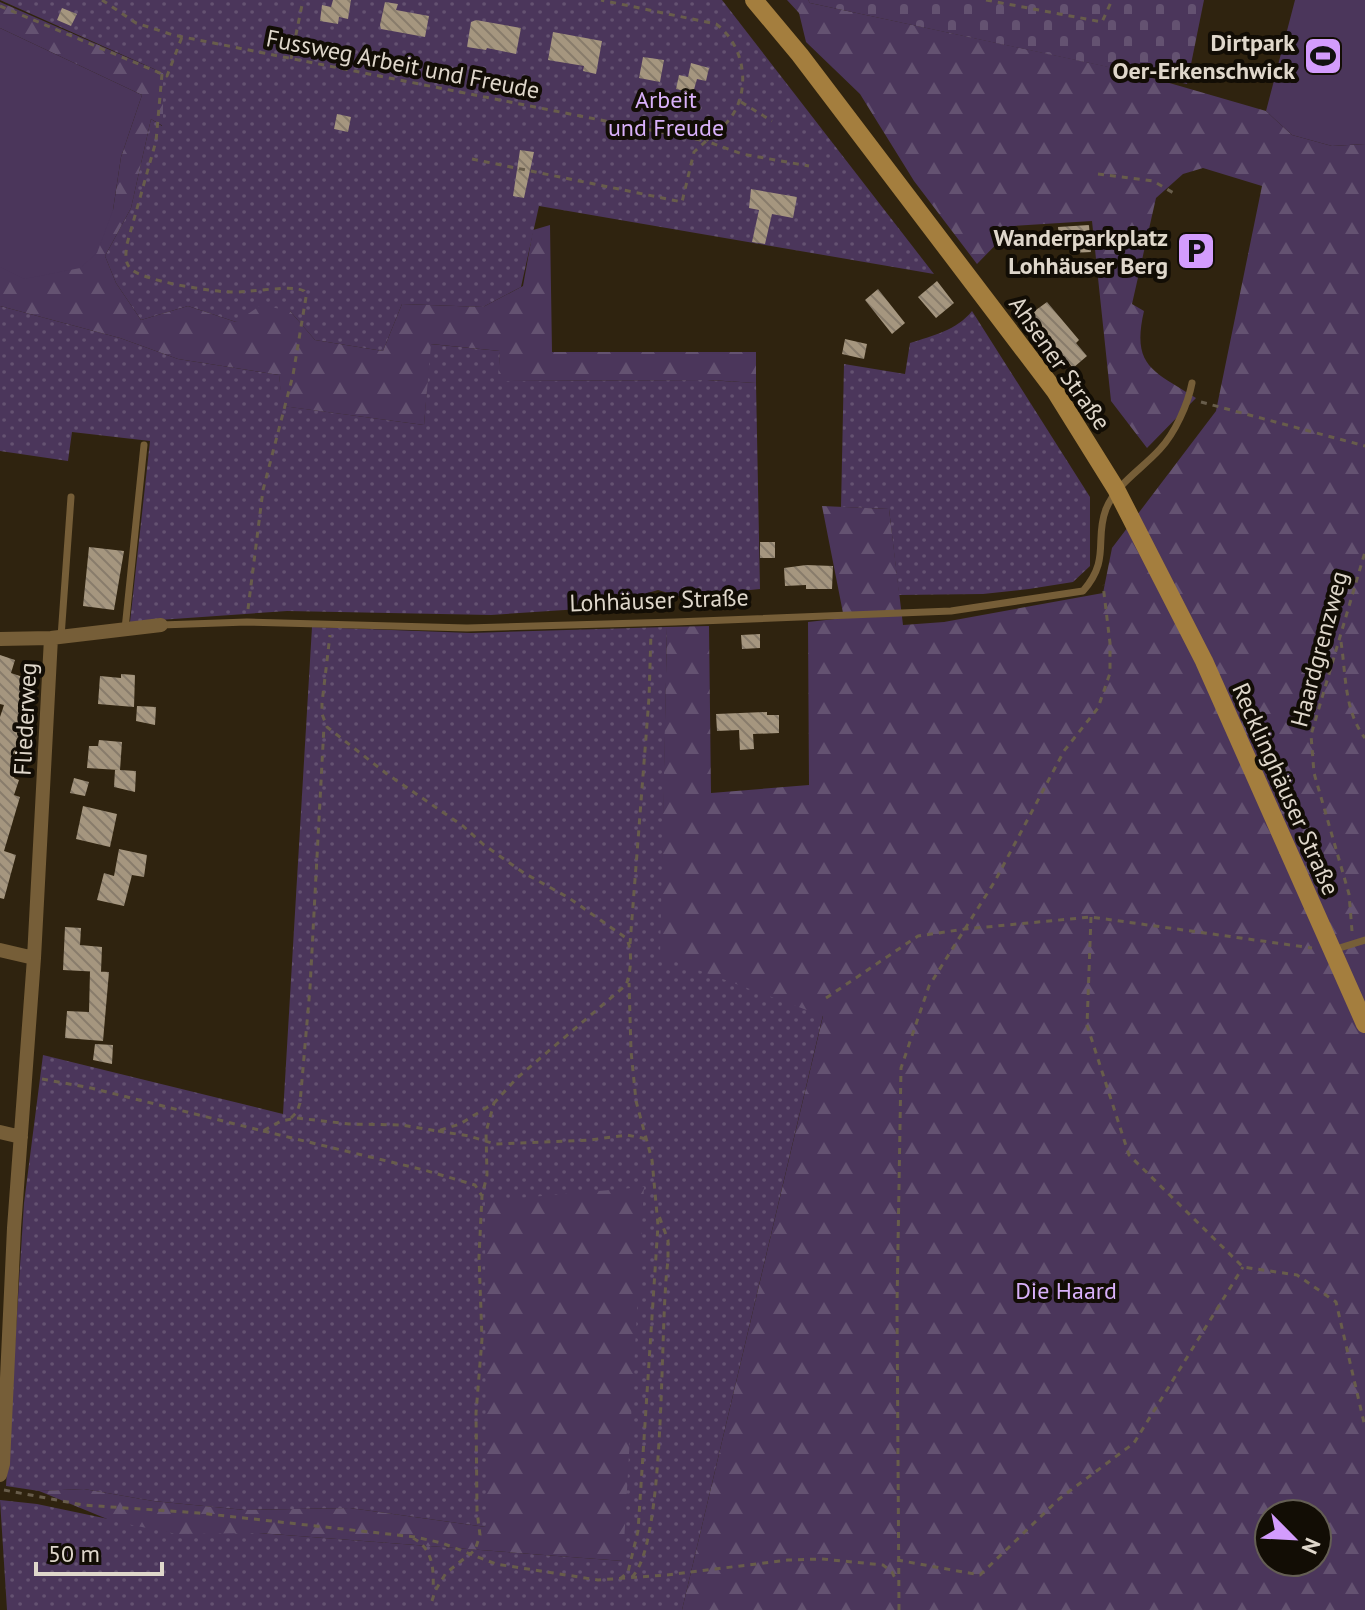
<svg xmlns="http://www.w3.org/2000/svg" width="1365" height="1610" viewBox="0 0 1365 1610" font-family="'PT Sans',sans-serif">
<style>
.grass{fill:url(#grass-dots)}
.forest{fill:url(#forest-firs);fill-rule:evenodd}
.cemetery{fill:url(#cemetery-stones)}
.park{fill:#4b365b}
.building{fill:url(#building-back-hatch)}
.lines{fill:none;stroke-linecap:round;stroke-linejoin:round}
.path{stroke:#685d4b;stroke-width:3;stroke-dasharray:6 6;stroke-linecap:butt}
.service{stroke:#765e38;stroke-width:7}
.minor{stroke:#765e38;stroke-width:14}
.secondary{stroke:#a47e3e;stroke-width:18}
.labels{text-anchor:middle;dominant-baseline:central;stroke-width:8;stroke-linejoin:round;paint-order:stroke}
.poi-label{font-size:24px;font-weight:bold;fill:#dfd7cb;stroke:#120d05;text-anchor:end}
.street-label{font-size:24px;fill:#dfd7cb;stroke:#120d05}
.park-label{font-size:24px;fill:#d9b1fa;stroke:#120d05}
</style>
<defs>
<pattern id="grass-dots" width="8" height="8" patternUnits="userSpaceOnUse" patternTransform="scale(2)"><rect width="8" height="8" fill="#4b365b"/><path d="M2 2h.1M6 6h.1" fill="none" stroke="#645271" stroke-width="1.8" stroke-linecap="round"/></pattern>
<pattern id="forest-firs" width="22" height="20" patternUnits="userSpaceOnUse" patternTransform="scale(2)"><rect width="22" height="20" fill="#4b365b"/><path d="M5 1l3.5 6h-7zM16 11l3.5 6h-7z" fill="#645271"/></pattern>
<pattern id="cemetery-stones" width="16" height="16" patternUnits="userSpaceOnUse" patternTransform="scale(2)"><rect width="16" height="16" fill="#4b365b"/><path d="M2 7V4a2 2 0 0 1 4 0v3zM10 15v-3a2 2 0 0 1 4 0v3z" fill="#645271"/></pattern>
<pattern id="building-back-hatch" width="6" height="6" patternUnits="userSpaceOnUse" patternTransform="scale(2)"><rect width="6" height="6" fill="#a5967f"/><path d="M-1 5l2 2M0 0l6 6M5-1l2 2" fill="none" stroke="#887c6b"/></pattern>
</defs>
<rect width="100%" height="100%" fill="#2f230f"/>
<path class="grass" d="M0,0H722L934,274L539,206L521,287L483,307L402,304L383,351L315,340L290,311L236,322L188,306L141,320L116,283L105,256L131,208L151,119L162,126L163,73Z
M0,306L120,338L178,359L279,375L283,406L424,425L430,344L500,351L499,381L707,380L756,383L760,589L682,597L658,590L595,608L491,615L287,611L130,622L150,441L72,432L68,461L0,451Z
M972,311L1090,497V566L1073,582L1029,589L983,594L899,595L889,509L841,507L844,364L905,374L910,343C932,336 957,330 972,311Z
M312,627L471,633L667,627L661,955L823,1015L682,1610H7L0,1500L37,1504L175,1533H259L623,1561L486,1201V1527L350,1508L245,1510L153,1501L84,1489L39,1491L6,1486L24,1203L43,1055L283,1114Z"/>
<path class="forest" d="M787,0H808L810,3L1128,71L1266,111L1292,135L1332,146L1365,144V1610H682L823,1016L660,956L667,627L709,626L711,793L809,785L808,622L844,618L822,506L889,509L903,625L944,622L1103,593L1112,548L1216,411L1262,186L1203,168L1183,174L1156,198L1132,304L1144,311C1131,367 1154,371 1196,398L1147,448L1111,401L1092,221L1014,226L977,264L914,181L860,94L806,42L799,13ZM1269,1514H1317V1562H1269Z
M0,2L163,73V126L151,119L131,208L105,256L116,283L141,320L188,306L236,322L261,305L290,311L315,340L383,351L402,304L483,307L523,286L533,230L550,225L552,352H756V383L710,380L498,381L500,351L431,344L424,425L282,406L279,375L178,359L120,338L0,306V267L113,210L121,157L142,95L0,28Z
M644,1187L623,1561L259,1533L177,1534L112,1521L39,1491L84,1489L153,1501L245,1510L350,1508L486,1527L485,1201Z"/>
<path class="cemetery" d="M808,0H1204L1187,84L810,3Z"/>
<path class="park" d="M1295,0H1365V144L1332,146L1292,135L1266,111Z
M0,28L142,95L121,157L113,210L97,253L80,268L24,279L0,267Z"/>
<path class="building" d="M333,0H351L348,19L339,17L338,24L320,21L322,5L331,7Z
M385,2L398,4L396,10L429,16L425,37L381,29L380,25Z
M62,8L77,14L71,26L57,20Z
M476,20L521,28L516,54L487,48L486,50L467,47L471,22Z
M553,32L602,41L596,74L583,71L584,66L548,60Z
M643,57L664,60L660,82L639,78Z
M691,63L709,68L706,81L697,79L693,93L676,89L679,75L688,77Z
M337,114L351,117L348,132L334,129Z
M520,150L534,152L524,198L513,196Z
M751,189L797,197L793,218L772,214L765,244L752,242L759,210L749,208Z
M1089,225L1091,252L1071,253V247H1059L1058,227Z
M937,281L954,303L936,318L918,297Z
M878,289L905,323L892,334L865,300Z
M1047,302L1079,340L1076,343L1087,356L1073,368L1029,315Z
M845,339L867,344L864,359L842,354Z
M760,542H775V558H760Z
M89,547L124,551L114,610L83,606Z
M806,565L833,566L832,589H806V585L785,586L784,568Z
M760,634V648L742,649L741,635Z
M0,655L15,660L11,673L26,678L19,710L23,711V726L12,760L19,762L14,778L19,780L14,795L20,797L4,851L16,855L4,899L0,898V717L4,705L0,704Z
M121,674L135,675L134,707L98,704L100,676L121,678Z
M137,706L156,707L155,725L136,721Z
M767,712V715H779V733L753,734L754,749L740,750L739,730L717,731L716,714Z
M99,740L122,742L120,770L136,771L135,792L114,787L115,770H119L87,768L89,746H98Z
M74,778L89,782L85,796L70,793Z
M83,806L117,814L110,847L76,839Z
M119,849L147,855L144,877L132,875L124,906L97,900L104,873L114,876Z
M65,927L81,928L80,945L102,947L101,972L63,970Z
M90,971L109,972L103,1041L65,1038L67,1011L89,1012Z
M95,1044L113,1045L112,1064L93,1060Z"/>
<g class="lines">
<path class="path" d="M102,0L136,23L173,35L706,141C713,134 723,128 729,120C752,91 745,45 716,24L601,0
M986,0L1102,22L1112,0
M0,6L167,76L182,37
M291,59L303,0
M162,74L156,141L127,244C126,253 124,261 130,268C141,281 213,292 231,292C249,293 293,284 304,291L306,297L293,375L263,490L248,609
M741,102L772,121
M472,159L682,202L694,152L706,141L742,154L809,166
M1098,174L1153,181L1177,195
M1201,402L1365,446
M1341,642C1346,674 1344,711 1365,738
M1091,917L1087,1025L1129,1155L1243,1267L1297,1275L1336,1302L1365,1427
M1352,931L1349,894L1314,773L1311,735L1365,552
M630,944L649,698L651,633
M826,998L918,936L965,929L1091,917L1312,948
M42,1079L91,1088L263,1131L281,1121L297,1118L349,1124L402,1125L437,1131L460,1124L494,1103L517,1078L626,985C631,973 633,949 626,938L569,898L524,873L484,845L463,826L387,774L327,727L322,714V703L330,635
M291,1118L297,1112L300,1103L310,988L324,726
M263,1131L424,1170L475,1185L482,1196
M438,1131L469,1136L495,1144L590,1140L627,1135L647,1139
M4,1490L83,1505L199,1513L415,1537L442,1543L496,1564L598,1580L667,1575L788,1560L822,1559L883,1565L892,1572L897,1582
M413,1538C433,1549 434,1569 433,1590
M897,1560L980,1575L1059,1499L1134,1443L1243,1267
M632,1577C667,1542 659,1322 668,1261V1240L659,1216
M620,1579L628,1572L638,1531L658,1225L652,1160L636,1101L631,1051L629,983
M432,1601L435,1591L446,1573L475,1550L480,1535L477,1511L476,1413L482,1339L479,1257L482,1196L487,1175L486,1132L494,1103
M899,1610L897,1305L901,1068L929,986L995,881L1064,751L1098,708L1110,673V643L1103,585"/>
<path class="service" d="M161,625L247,622L467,628L675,622L951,611L1083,591C1111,559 1094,540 1106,509C1117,483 1141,470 1160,449C1175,433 1188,404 1192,383
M125,629L144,445
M61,637L71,497
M1333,950L1365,940"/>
<path class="minor" d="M0,639L51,638L161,625
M0,950L34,958
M0,1132L21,1137
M0,1475L3,1464L14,1228L34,958L51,638"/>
<path class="secondary" d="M754,0L800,55L1055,391L1116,489L1204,661L1365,1024"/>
</g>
<defs>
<symbol id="stadium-square" viewBox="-11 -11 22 22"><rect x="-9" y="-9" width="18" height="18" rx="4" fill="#d39cfd" stroke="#120d05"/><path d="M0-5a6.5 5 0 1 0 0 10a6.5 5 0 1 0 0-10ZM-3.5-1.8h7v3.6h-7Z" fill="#111"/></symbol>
<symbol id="parking-square" viewBox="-11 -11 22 22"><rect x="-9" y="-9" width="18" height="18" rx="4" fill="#d39cfd" stroke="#120d05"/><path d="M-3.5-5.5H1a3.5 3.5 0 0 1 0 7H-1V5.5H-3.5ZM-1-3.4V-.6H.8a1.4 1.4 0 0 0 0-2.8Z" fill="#111"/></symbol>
</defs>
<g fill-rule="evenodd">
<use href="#stadium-square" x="1301" y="34" width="44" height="44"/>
<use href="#parking-square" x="1174" y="229" width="44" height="44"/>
</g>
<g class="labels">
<g class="poi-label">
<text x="1295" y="42">Dirtpark<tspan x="1295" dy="28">Oer-Erkenschwick</tspan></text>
<text x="1168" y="237">Wanderparkplatz<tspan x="1168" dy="28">Lohhäuser Berg</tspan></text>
</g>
<g class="street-label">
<text transform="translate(403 64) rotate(11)">Fussweg Arbeit und Freude</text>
<text transform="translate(1060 363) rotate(55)">Ahsener Straße</text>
<text transform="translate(659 600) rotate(-2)">Lohhäuser Straße</text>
<text transform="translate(1319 649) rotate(-75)">Haardgrenzweg</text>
<text transform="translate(25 719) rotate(-87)">Fliederweg</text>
<text transform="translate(1286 789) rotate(66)">Recklinghäuser Straße</text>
</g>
<g class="park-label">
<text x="666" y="99">Arbeit<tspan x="666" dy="28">und Freude</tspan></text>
<text x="1066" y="1290">Die Haard</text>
</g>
</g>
<g transform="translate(1293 1538) rotate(114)"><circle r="38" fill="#120d05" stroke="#645e54" stroke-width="2"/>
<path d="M0-6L14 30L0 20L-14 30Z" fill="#d39cfd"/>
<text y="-12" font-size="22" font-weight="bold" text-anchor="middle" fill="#dfd7cb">N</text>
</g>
<path d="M36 1562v12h126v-12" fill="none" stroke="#dfd7cb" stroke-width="4"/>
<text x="48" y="1562" font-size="24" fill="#dfd7cb" stroke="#120d05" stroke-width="6" paint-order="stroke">50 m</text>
</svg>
